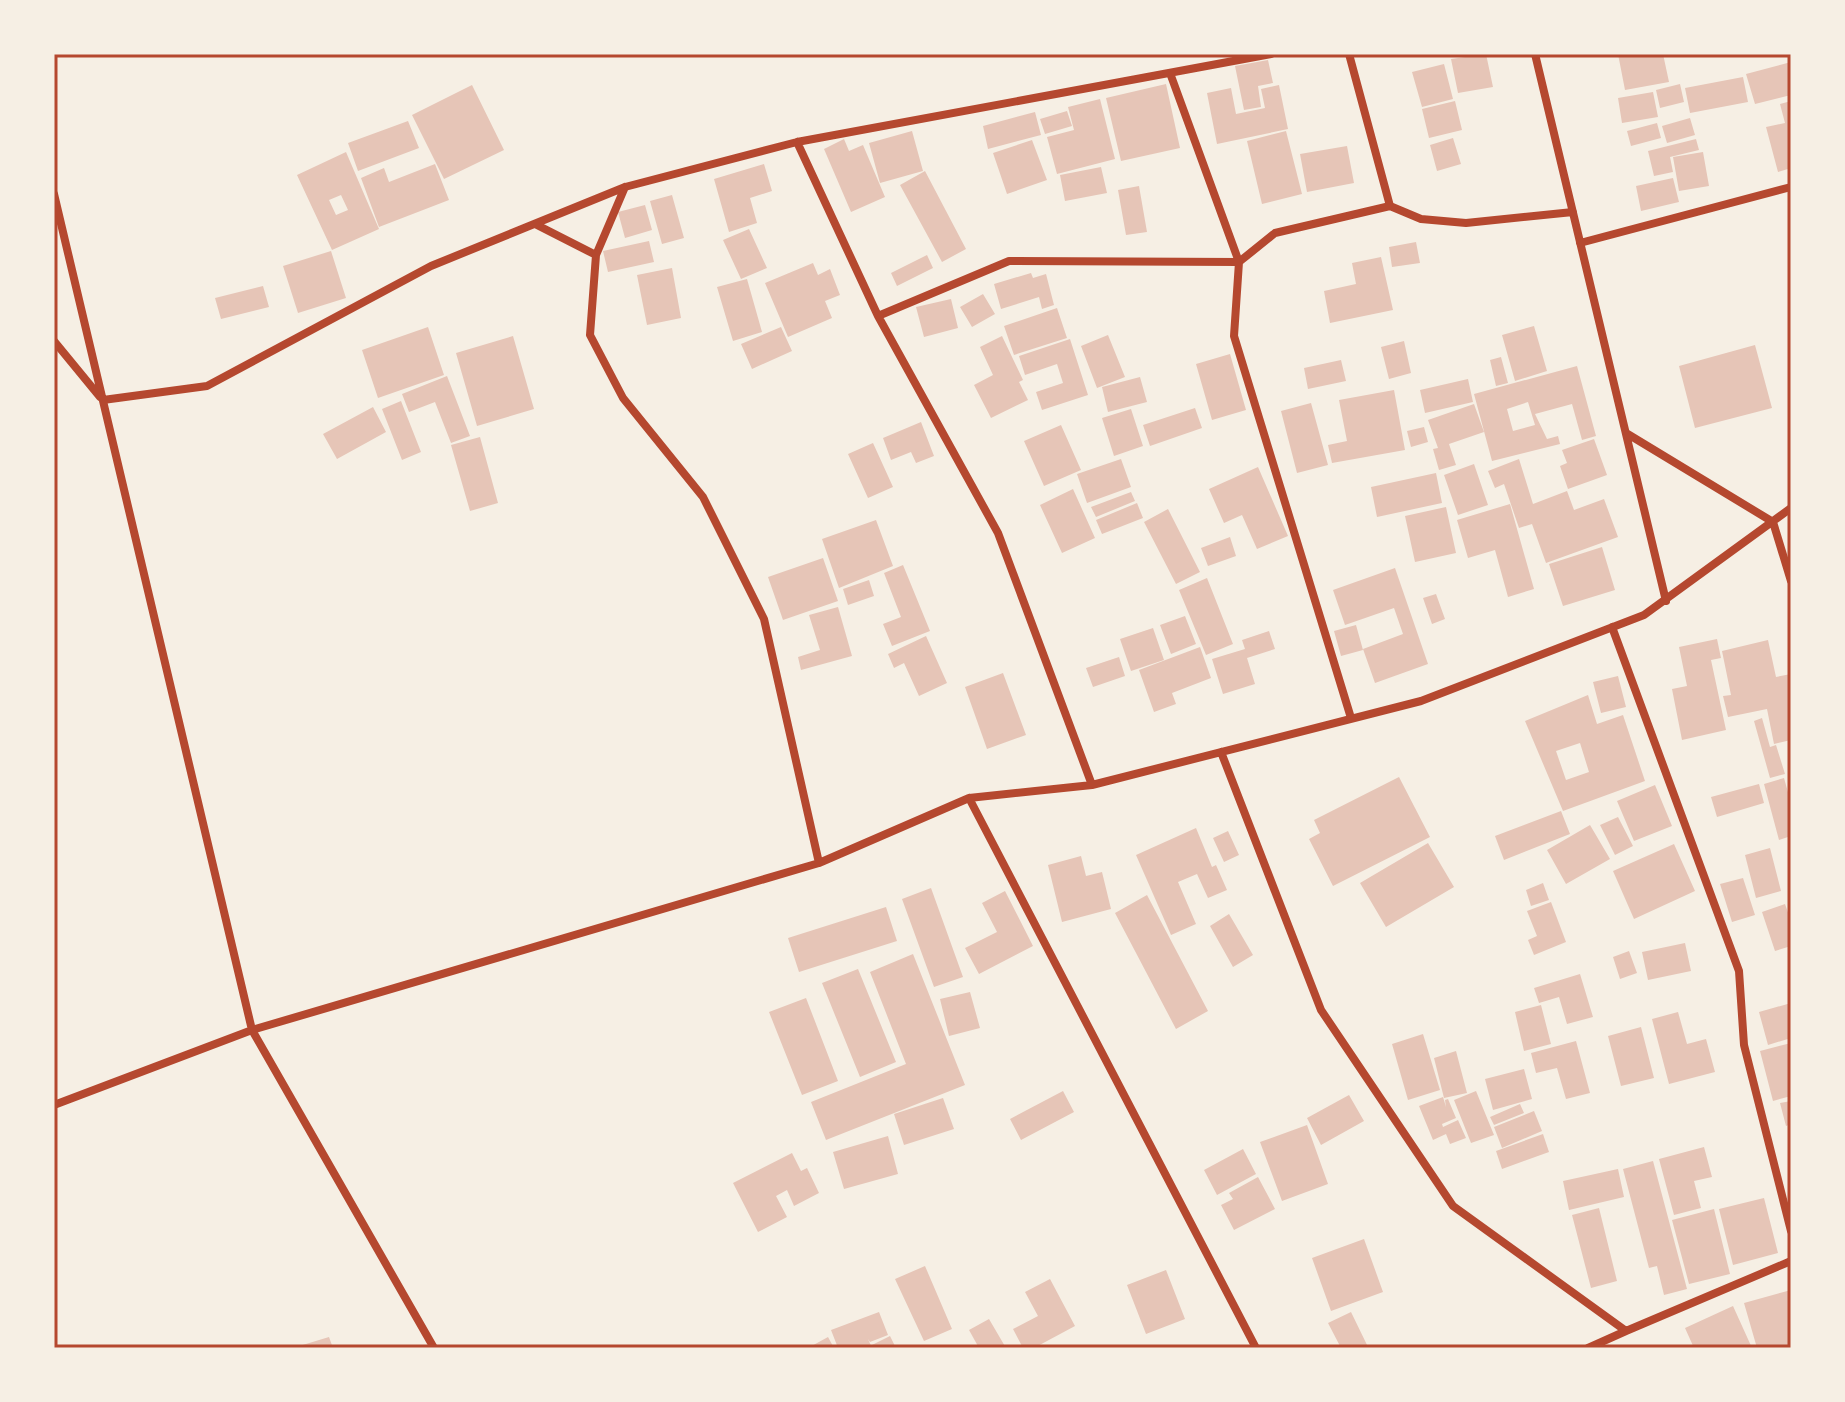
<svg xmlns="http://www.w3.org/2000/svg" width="1845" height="1402" viewBox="0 0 1845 1402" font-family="'Roboto Serif',serif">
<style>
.building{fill:#e6c5b7;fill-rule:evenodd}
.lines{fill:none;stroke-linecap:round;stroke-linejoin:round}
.minor{stroke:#b5482f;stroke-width:8}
.neatline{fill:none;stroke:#b5482f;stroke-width:3}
</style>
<rect width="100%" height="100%" fill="#f6efe4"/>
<path class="building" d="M1486,54L1493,87L1458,93L1451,59Z
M1618,54H1663L1669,82L1625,90Z
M1268,60L1273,83L1258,86L1261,107L1244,110L1235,66Z
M1791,62V95L1755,104L1746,74Z
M1444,64L1453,99L1422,107L1412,72Z
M1743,77L1748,102L1690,113L1685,88Z
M1166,84L1180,148L1121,161L1106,98Z
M1680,84L1684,102L1660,108L1656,90Z
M472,85L504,150L444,179L412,115Z
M1279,85L1288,129L1217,144L1207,93L1231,88L1236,114L1265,108L1261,89Z
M1653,92L1658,117L1622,123L1618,98Z
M1100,99L1115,159L1057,174L1047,137L1074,130L1068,107Z
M1455,101L1462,130L1429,138L1422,109Z
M1791,101V168L1778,172L1766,127L1785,123L1780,104Z
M1067,111L1072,126L1045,134L1040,119Z
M1035,112L1041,135L988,149L983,126Z
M1690,118L1695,135L1667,143L1662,126Z
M408,121L419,148L358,171L348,143Z
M1657,123L1661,138L1631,146L1627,131Z
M912,131L923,171L880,183L869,143Z
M1286,131L1302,194L1262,204L1247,141Z
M1453,138L1461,164L1437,171L1430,145Z
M844,139L849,151L863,145L885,197L851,212L824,149Z
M1696,139L1699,150L1670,157L1673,172L1654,176L1648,151Z
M1032,140L1047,180L1007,194L993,153Z
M1347,146L1354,183L1307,192L1300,154Z
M346,152L379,229L332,250L297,175ZM341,195L348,210L336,215L329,200Z
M1703,152L1709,186L1679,191L1673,157Z
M435,164L449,200L379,227L361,178L384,168L389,182Z
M764,164L772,191L750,198L757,223L729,232L714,179Z
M1101,167L1107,193L1065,201L1060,175Z
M925,171L966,249L942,262L900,185Z
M1673,178L1679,202L1641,211L1636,186Z
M1139,186L1147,232L1126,235L1118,190Z
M672,195L684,238L662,244L650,201Z
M645,205L652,230L625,238L618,212Z
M749,229L767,268L741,279L723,240Z
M649,241L654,262L608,272L603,251Z
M1416,242L1420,263L1392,267L1389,247Z
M331,251L346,298L298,313L283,266Z
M927,255L933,268L897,286L891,273Z
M1381,257L1393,310L1330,323L1324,291L1356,284L1352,263Z
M813,263L818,275L830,269L840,295L825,301L832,318L788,337L765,283Z
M672,268L681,318L647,325L637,275Z
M1031,273L1033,278L1046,274L1054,305L1042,309L1039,297L1001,309L994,284Z
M747,279L762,332L733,341L717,287Z
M263,286L269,307L221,319L215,298Z
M983,294L995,314L972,327L960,307Z
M951,299L958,328L924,337L916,307Z
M1057,308L1067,338L1014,355L1004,326Z
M1534,326L1547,371L1515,381L1502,335Z
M428,327L444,375L378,398L362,350Z
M781,327L792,351L752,369L741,344Z
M1108,335L1125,377L1097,388L1081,346Z
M513,336L534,409L477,426L456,353Z
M1002,336L1023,380L1019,382L1028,400L991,418L974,385L993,375L980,347Z
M1070,339L1088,395L1042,410L1036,392L1063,383L1057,364L1025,375L1019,356Z
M1404,341L1411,373L1389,379L1381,347Z
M1755,345L1772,408L1695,428L1679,366Z
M1230,354L1246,410L1212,420L1196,364Z
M1501,357L1508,383L1496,386L1490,360Z
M1341,360L1346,381L1308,389L1304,368Z
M1577,366L1596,436L1582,440L1572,404L1535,414L1547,439L1558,436L1560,444L1492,461L1474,394ZM1528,402L1535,425L1513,431L1507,409Z
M447,376L470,436L451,443L435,402L409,412L402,394Z
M1140,377L1147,402L1108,412L1102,387Z
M1468,379L1473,402L1425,413L1420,390Z
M1394,390L1405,450L1332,463L1328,445L1347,441L1339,400Z
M401,401L421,452L402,460L382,409Z
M1311,403L1328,465L1297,473L1281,411Z
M1474,404L1484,432L1449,444L1456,465L1439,470L1433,449L1438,448L1428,420Z
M373,407L386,432L337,459L323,434Z
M1195,408L1202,428L1150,446L1143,425Z
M1131,409L1143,446L1114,456L1102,418Z
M921,422L934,456L916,463L911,452L891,460L883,438Z
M1061,425L1081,470L1044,486L1024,441Z
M1424,427L1428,442L1411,447L1407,431Z
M480,437L498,503L470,511L451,445Z
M1594,439L1607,475L1568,489L1560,466L1567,463L1562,450Z
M873,443L893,487L868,498L848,454Z
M1121,459L1131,487L1087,503L1077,474Z
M1519,459L1533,504L1567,491L1574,510L1604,499L1618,537L1546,563L1532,524L1519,528L1504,484L1495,488L1488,471Z
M1474,464L1488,505L1458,515L1444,475Z
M1258,467L1288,536L1257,549L1242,515L1224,523L1209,489Z
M1436,473L1442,503L1377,517L1371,487Z
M1073,489L1095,538L1062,553L1040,505Z
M1131,492L1135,501L1096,517L1091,507Z
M1137,503L1143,518L1102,534L1096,520Z
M1510,504L1534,589L1508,597L1495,550L1468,558L1457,520Z
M1446,507L1456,553L1415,562L1405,516Z
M1168,509L1200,572L1176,584L1144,522Z
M876,520L893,566L839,588L822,539Z
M1230,537L1236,556L1208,566L1201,548Z
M1602,547L1615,590L1563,606L1549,564Z
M823,558L838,601L783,620L768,577Z
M903,565L930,631L892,646L883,624L901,617L884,573Z
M1395,568L1428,664L1375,683L1363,649L1403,634L1394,608L1345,625L1333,590Z
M1207,578L1233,644L1206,655L1179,590Z
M869,580L874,596L848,605L843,589Z
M1436,594L1445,619L1432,624L1423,598Z
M838,607L852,656L801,670L798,657L820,650L809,615Z
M1185,616L1196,644L1171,654L1160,625Z
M1356,625L1363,650L1341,656L1334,631Z
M1153,628L1164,660L1131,671L1120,639Z
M1269,631L1275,649L1247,658L1255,684L1223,694L1212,659L1245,649L1242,640Z
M926,636L947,683L919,696L904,663L894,668L888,654Z
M1717,639L1721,658L1711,660L1726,730L1682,740L1672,689L1687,686L1679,647Z
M1768,640L1776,677L1791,674V740L1774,744L1767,709L1728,717L1723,696L1731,695L1722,651Z
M1200,647L1211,678L1172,693L1176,704L1154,712L1139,670Z
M1119,657L1125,676L1093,687L1086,668Z
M1003,673L1026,735L987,749L965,687Z
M1618,676L1626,707L1601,713L1593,682Z
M1588,695L1597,724L1623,715L1645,781L1563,811L1525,721ZM1580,743L1589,772L1566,780L1556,751Z
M1762,718L1770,747L1776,745L1785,774L1770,778L1754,721Z
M1399,777L1430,837L1333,886L1309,839L1320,833L1314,820Z
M1784,778L1791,803V836L1779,840L1764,784Z
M1759,784L1764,803L1717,817L1711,797Z
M1655,785L1672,826L1634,841L1617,801Z
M1561,811L1570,834L1504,860L1495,836Z
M1618,817L1633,846L1615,855L1600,825Z
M1590,825L1610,859L1566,884L1547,850Z
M1196,828L1212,867L1216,865L1227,890L1208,898L1197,874L1178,882L1196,924L1171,935L1136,855Z
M1228,831L1239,855L1224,862L1213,838Z
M1428,843L1454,887L1386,927L1360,883Z
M1674,844L1695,891L1634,919L1613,871Z
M1770,848L1781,891L1756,898L1745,855Z
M1081,856L1086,876L1102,872L1111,909L1062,922L1048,865Z
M1743,878L1755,915L1732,922L1720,884Z
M1543,883L1549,900L1531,906L1526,890Z
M931,888L963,977L934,987L902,899Z
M1005,891L1033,946L979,974L965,948L997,932L982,903Z
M1147,895L1208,1011L1176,1029L1115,913Z
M1551,902L1566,942L1534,955L1528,940L1537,936L1527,911Z
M1785,904L1791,921V946L1775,951L1762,912Z
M886,907L897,941L799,972L788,938Z
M1229,914L1253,955L1233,967L1210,926Z
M1685,943L1691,971L1648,980L1642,952Z
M1629,951L1637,973L1620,979L1613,957Z
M913,954L965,1085L826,1140L811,1102L906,1064L870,972Z
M858,969L896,1062L860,1077L822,983Z
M1580,974L1593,1017L1567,1024L1559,997L1539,1003L1534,988Z
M970,992L980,1028L949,1036L940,999Z
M806,998L838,1081L802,1095L769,1012Z
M1791,1003V1038L1768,1045L1759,1012Z
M1541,1005L1551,1044L1524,1051L1515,1012Z
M1678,1012L1687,1044L1706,1039L1715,1072L1669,1084L1652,1019Z
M1641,1027L1654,1078L1621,1086L1608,1036Z
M1423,1034L1440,1090L1408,1100L1392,1044Z
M1576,1041L1590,1093L1566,1099L1557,1068L1536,1073L1531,1053Z
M1791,1043V1096L1773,1101L1760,1051Z
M1456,1051L1467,1093L1444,1098L1434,1058Z
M1524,1069L1532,1099L1493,1110L1485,1079Z
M1063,1091L1074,1112L1021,1140L1010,1119Z
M1476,1091L1494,1135L1471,1143L1454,1100Z
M1349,1095L1364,1121L1321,1145L1307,1118Z
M1443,1097L1446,1107L1445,1100L1448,1099L1456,1118L1442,1124L1443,1127L1458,1120L1466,1138L1450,1144L1446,1134L1433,1140L1419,1106Z
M943,1098L954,1129L904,1145L894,1114Z
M1791,1101V1124L1786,1126L1780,1103Z
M1520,1104L1524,1113L1494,1125L1490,1117Z
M1534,1111L1542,1131L1502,1148L1494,1127Z
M1307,1125L1328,1184L1282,1201L1260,1142Z
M1543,1134L1549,1152L1502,1169L1496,1151Z
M888,1136L898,1174L844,1189L833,1152Z
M1704,1147L1712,1177L1694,1181L1701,1208L1674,1215L1659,1159Z
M1243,1149L1256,1174L1217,1195L1204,1170Z
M792,1153L801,1171L807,1168L819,1193L794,1206L787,1190L776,1196L787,1217L758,1232L733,1183Z
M1653,1161L1687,1289L1664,1295L1657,1266L1649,1268L1623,1169Z
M1618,1169L1624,1197L1569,1210L1563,1181Z
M1258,1177L1275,1209L1234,1230L1221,1205L1233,1199L1229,1193Z
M1764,1198L1778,1253L1733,1265L1719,1209Z
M1599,1208L1617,1281L1591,1288L1572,1215Z
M1714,1209L1730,1274L1689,1284L1672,1220Z
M1364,1239L1383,1292L1331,1311L1312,1258Z
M925,1266L952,1329L924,1341L895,1279Z
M1166,1270L1185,1319L1146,1334L1127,1285Z
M1050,1279L1075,1326L1034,1348H1023L1013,1329L1038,1316L1025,1292Z
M1791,1290V1346L1757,1348L1744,1303Z
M1733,1306L1752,1348H1694L1685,1328Z
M879,1312L888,1335L870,1342L868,1339L872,1348H838L831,1330Z
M1351,1312L1368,1347L1366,1348H1341L1328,1323Z
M989,1319L1006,1348H979L969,1330Z
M890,1336L896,1348H873L872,1345Z
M329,1337L333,1348H296V1347Z
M828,1337L834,1348H808Z"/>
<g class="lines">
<path class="minor" d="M1349,54L1390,206
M1535,54L1666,601
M797,142L878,316L998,533L1092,785
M625,187L596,255L590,335L623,398L703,497L764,619L819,863
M54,194L252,1030L434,1348
M535,224L596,255
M1580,243L1791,187
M878,316L1009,261L1239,262L1170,73
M54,341L100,397
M103,400L207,386L431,266L625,187L797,142L1271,54
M1626,433L1773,522L1791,581
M1612,627L1739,971L1744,1045L1791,1231
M1351,718L1234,336L1239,262L1275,233L1390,206L1421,219L1466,223L1573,212
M1221,752L1321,1010L1453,1206L1626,1331L1791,1261
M969,798L1256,1348
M54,1105L252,1030L819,863L969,798L1092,785L1421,701L1644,615L1791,508
M1588,1348L1626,1331"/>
</g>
<rect width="1845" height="1402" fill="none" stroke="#f6efe4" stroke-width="112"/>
<rect x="56" y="56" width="1733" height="1290" class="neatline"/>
</svg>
